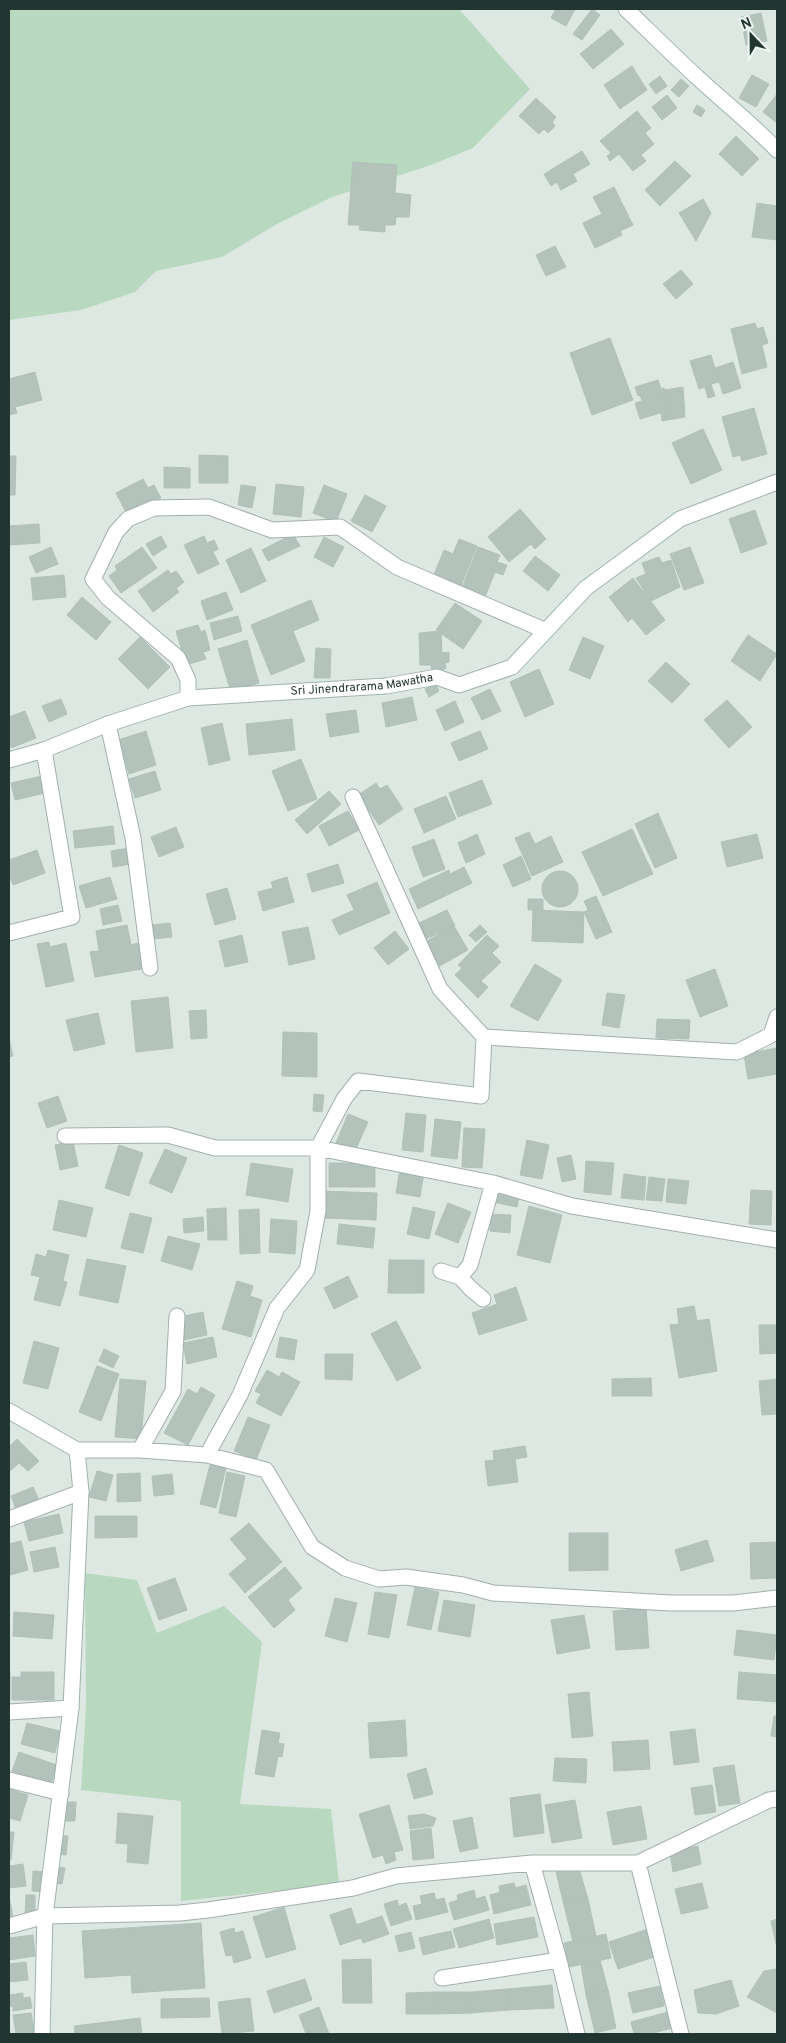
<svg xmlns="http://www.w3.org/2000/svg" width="786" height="2043" viewBox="0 0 786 2043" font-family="Overpass,sans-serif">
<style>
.green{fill:#b8d8bf}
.building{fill:#b3c3bc;stroke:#b1c1ba}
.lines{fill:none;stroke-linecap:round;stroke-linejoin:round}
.street-casing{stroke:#a2afaa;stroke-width:17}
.secondary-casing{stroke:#9eb3ab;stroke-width:17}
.street{stroke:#fff;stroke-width:15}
.secondary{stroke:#fff;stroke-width:15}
.labels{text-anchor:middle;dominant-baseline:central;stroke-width:4.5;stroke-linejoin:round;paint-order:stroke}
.street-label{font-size:12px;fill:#213630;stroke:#eef5f1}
</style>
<rect width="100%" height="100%" fill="#dee8e3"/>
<path class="green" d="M9,9H459L530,89L473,148L431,165L332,197L277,224L222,257L156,271L135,292L81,310L9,320Z
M85,1573L137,1580L157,1633L224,1606L262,1642L240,1804L331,1809L339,1882L323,1886L181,1901V1801L81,1790L86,1705Z"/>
<path class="building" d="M556,9H575L566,26L551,18Z
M592,9L600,15L582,40L573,34Z
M761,13L767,41L746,45L741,17Z
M611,29L624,44L593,69L580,54Z
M632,66L647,90L620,109L604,85Z
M752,75L769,84L756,107L739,98Z
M660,76L667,86L656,94L649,84Z
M681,79L689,86L679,97L671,90Z
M777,94V123L763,112Z
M667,95L677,108L662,120L652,107Z
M536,98L556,117L552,122L555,126L548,133L544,129L539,134L519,116Z
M697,105L705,110L701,117L693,112Z
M637,111L651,128L645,133L654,144L641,155L646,161L633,171L619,154L610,161L607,156L611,153L600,141Z
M736,136L759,159L742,176L719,154Z
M582,151L590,164L573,174L577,181L561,190L557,182L551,186L544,174Z
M675,161L691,176L660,206L645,190Z
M353,162L397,165L395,193L411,195L409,217H396L395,225H385V232L359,230L360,225H348Z
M614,187L633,225L620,231L622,235L595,248L583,223L602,214L593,197Z
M703,199L711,213L696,241L679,213Z
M757,203L777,206V240L752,237Z
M555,246L566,267L546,276L536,255Z
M681,270L693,284L676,299L663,284Z
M755,323L757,329L763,327L768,343L762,345L767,367L742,374L731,329Z
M610,338L633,400L592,415L570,353Z
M711,355L719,382L711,384L715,396L708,398L705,387L699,389L690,361Z
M733,362L741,388L723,394L715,368Z
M35,372L42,400L15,407L17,413L9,415V379Z
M658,380L661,389L664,388L667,395L663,396L667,411L640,419L635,403L642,401L640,395L638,396L635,387Z
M683,387L685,417L662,421L661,412L667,411L663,396L667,395L665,390Z
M754,408L767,454L742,461L740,455L733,457L722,417Z
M703,429L722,470L691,484L672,443Z
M199,455L228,456V483H199Z
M9,456H16L15,495H9Z
M164,467L190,468V488H164Z
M143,479L148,488L154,485L161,498L128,516L116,493Z
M276,484L304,487L301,517L273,514Z
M241,485L256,487L252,508L238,505Z
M324,485L347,494L336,522L313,513Z
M365,495L386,506L372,532L351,521Z
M520,509L546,539L535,549L531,544L509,562L488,537Z
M755,510L767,544L741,553L729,519Z
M39,524L40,543L9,545V526Z
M293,534L300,546L268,561L262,550Z
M161,536L167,547L153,556L146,544Z
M204,536L207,543L214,540L218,549L213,552L219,564L198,574L184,545Z
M324,537L344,547L333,567L314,557Z
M459,539L477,546L460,588L433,577L444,550L453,554Z
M51,547L58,564L36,573L29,557Z
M142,547L157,568L121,593L109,576L117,570L115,566Z
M478,547L500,555L497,562L507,565L503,575L495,572L484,599L461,590Z
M690,547L704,583L684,590L670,554Z
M251,548L266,581L241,593L226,560Z
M535,556L560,575L548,591L523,571Z
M659,557L662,563L671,560L680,587L651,601L636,578L646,574L642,563Z
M168,570L171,574L176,571L184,582L176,588L179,592L153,612L138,591Z
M64,575L66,597L33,600L31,578Z
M633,578L665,620L646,635L632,618L628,622L609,597Z
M226,592L233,610L207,620L201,601Z
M82,597L111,622L96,640L67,615Z
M311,600L319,620L293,631L305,661L271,675L251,625Z
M455,603L482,621L463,649L436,630Z
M238,616L242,631L214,640L210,623Z
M198,625L201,632L205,630L210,650L203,652L206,659L186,665L176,631Z
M441,631L442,653L449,652V662L445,663L446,669L432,670L431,665H420L419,633Z
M748,635L777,654L760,681L731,661Z
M140,637L170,667L148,689L118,659Z
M583,637L604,646L590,679L569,670Z
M247,640L259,683L231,692L218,649Z
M316,648L331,649L330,678H314Z
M666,662L690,684L672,703L648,681Z
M539,669L554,704L525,717L510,682Z
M435,683L439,691L429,697L425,689Z
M490,689L501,711L482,720L471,698Z
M412,697L417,720L386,727L382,703Z
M61,699L67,714L49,722L42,706Z
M727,700L752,727L729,748L704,720Z
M455,701L464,722L445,731L436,710Z
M356,710L359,732L330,737L326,714Z
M25,711L36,738L11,748L9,741V717Z
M292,719L295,750L249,755L246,724Z
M222,723L230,760L209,765L201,728Z
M146,731L156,765L129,774L118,740Z
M480,731L488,749L459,761L451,743Z
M301,759L317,799L288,811L272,771Z
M155,771L161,790L135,798L129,779Z
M42,776L45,793L15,800L11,783Z
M482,780L492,804L458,817L449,793Z
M376,783L380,789L387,785L403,809L379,825L358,795Z
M329,791L341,804L307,834L295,820Z
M446,796L456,819L424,833L414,809Z
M348,811L359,830L329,846L319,826Z
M658,813L677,858L655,868L635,824Z
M113,826L115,844L75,848L73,831Z
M176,827L184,847L159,857L151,837Z
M632,829L653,874L603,896L582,852Z
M529,832L535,844L551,836L563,862L532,876L515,838Z
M477,834L485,854L466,863L458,843Z
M757,834L763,858L727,867L721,842Z
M434,839L445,869L423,877L412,847Z
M129,848L131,864L113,867L111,851Z
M37,850L45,873L13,885L9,874V860Z
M521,856L531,879L513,887L503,865Z
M338,864L344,883L312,892L307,874Z
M464,867L472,883L418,909L409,889L449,870L450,874Z
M542 889a18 18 0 1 1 36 0a18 18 0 1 1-36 0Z
M110,877L117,899L86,908L79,886Z
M287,877L294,902L263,911L258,892L273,888L271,882Z
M377,882L390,913L339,935L332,920L354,910L347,895Z
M227,888L236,919L215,925L206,894Z
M596,896L612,932L596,939L584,912L588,910L584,901Z
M528,899H543V910H528Z
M118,905L122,921L103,925L100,909Z
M447,910L455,926L426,939L419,923Z
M533,910L584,912L583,943L532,941Z
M170,923L172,937L153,939L152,925Z
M127,925L131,945L138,943L142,969L95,977L90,952L99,951L96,931Z
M480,925L487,932L476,942L469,935Z
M454,926L468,950L438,967L423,943Z
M308,927L315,959L289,965L282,932Z
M395,931L409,949L388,965L374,948Z
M242,935L248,962L225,967L219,941Z
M487,935L499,946L492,953L501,962L481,981L488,987L478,998L455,975L462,968L458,965Z
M49,942L50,947L66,943L74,981L46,987L37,944Z
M535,964L562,980L538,1021L510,1006Z
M715,969L728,1006L700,1017L686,980Z
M607,993L625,995L619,1028L602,1025Z
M168,997L173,1048L136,1052L131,1001Z
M206,1010L207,1038L191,1039L189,1011Z
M98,1013L105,1044L74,1051L66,1020Z
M657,1019L690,1020L689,1039L656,1038Z
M283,1032L317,1033V1077L282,1076Z
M9,1039L13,1056L9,1057Z
M777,1048V1074L748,1079L744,1054Z
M314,1094L324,1095L322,1112L313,1111Z
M58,1096L67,1121L47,1128L38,1103Z
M406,1113L426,1115L423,1152L402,1150Z
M348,1114L368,1122L355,1151L336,1143Z
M435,1119L461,1122L457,1159L431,1156Z
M464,1128L485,1129L482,1168L462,1167Z
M527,1140L549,1145L542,1179L520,1175Z
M73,1141L78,1166L60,1170L55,1145Z
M119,1145L143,1153L129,1196L105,1188Z
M165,1149L187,1158L172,1193L149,1183Z
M571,1155L576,1179L562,1182L557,1158Z
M586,1161L614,1163L611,1195L584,1192Z
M251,1163L293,1169L288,1202L246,1195Z
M329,1163H375V1187H329Z
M400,1169L424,1172L420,1197L396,1193Z
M624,1174L646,1177L644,1200L621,1198Z
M649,1177L665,1179L662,1201L646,1200Z
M668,1179L689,1181L686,1204L666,1202Z
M751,1190L772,1191L771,1225L749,1224Z
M324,1191L377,1193L376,1220L323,1218Z
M494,1191L519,1196L517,1207L492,1202Z
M59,1200L93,1208L86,1237L53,1230Z
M448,1203L471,1212L458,1243L435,1234Z
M529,1206L562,1215L550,1263L517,1255Z
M413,1207L435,1212L429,1239L407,1234Z
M226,1208L227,1240H208L207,1209Z
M259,1209L260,1253L240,1254L239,1210Z
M130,1213L152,1218L143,1253L121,1248Z
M491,1214L511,1215L510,1233L490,1231Z
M203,1217L204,1231L184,1233L183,1219Z
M271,1219L297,1221L295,1254L269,1252Z
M339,1224L375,1228L373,1248L337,1244Z
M168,1236L200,1244L192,1270L161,1261Z
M48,1250L69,1255L63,1281L67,1282L60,1306L34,1300L40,1277L31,1275L36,1254L46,1257Z
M87,1259L126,1266L118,1303L79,1295Z
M389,1260H424V1293H388Z
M348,1276L358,1297L334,1309L324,1288Z
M237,1281L253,1286L250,1296L262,1300L251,1337L222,1329Z
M516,1287L527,1320L479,1335L472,1313L497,1304L494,1295Z
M694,1306L697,1321L709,1319L717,1371L679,1378L670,1325L679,1324L677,1309Z
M203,1312L207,1335L184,1340L179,1317Z
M396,1321L421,1368L397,1381L371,1334Z
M759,1325H777V1353L760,1354Z
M213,1337L217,1357L187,1364L183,1343Z
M280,1337L297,1340L294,1360L276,1357Z
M34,1341L59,1348L48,1389L23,1383Z
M104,1349L119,1356L113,1368L99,1361Z
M325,1354H353L352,1380L325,1379Z
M97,1366L119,1374L101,1421L79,1412Z
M267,1370L279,1377L282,1372L300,1382L281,1416L256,1403L261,1394L255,1391Z
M651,1378L652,1396H612V1379Z
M120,1379L146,1381L141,1439L115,1437Z
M777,1379V1414L762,1415L759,1381Z
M201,1387L215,1395L188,1445L164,1433L188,1389L197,1394Z
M248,1417L270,1425L256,1460L234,1451Z
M17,1439L39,1461L28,1471L19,1463L9,1472V1447Z
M525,1446L527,1457L515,1459L518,1482L488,1486L485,1461L494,1460L493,1451Z
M210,1465L226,1468L216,1508L200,1504Z
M97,1471L113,1475L106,1501L89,1497Z
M227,1472L245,1476L236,1517L219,1513Z
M140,1473L141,1501L117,1502V1474Z
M172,1474L174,1494L154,1496L152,1476Z
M33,1487L39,1500L16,1509L11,1496Z
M59,1514L63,1533L29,1541L24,1522Z
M95,1516H137V1537L95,1538Z
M249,1523L282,1562L245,1593L229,1574L247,1559L230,1539Z
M569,1533H608V1570L569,1571Z
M707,1540L714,1561L681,1571L675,1550Z
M21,1541L28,1570L10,1575L9,1544Z
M777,1542V1578L751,1579L750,1543Z
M55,1547L59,1567L34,1572L30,1552Z
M285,1567L302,1588L288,1600L295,1610L274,1628L248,1597Z
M175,1578L187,1610L159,1620L147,1588Z
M415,1587L439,1592L431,1630L407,1625Z
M375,1592L397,1595L389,1638L368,1634Z
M335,1598L357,1603L347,1642L325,1636Z
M444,1600L475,1605L470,1637L438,1631Z
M646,1608L649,1648L616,1650L613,1611Z
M14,1612L54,1615L52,1639L13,1636Z
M584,1615L590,1648L557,1654L551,1620Z
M737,1630L777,1635L774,1660L734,1655Z
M9,1671H10V1700H9Z
M21,1672H54V1700H12V1677H21Z
M739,1672L777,1675V1702L737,1699Z
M589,1692L593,1736L572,1738L568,1694Z
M774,1716H777V1737L771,1736Z
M405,1720L407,1756L370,1758L368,1723Z
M27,1723L60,1731L55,1753L21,1744Z
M695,1729L699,1762L674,1765L670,1732Z
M262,1730L280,1733L278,1743L284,1744L282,1757L278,1756L274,1777L255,1774Z
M648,1740L650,1769L614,1771L612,1742Z
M19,1752L57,1765L51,1784L12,1771Z
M555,1758L587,1759L586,1783L553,1781Z
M734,1765L740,1803L719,1806L713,1768Z
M426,1768L433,1794L414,1799L407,1774Z
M712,1785L716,1812L695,1815L691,1788Z
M9,1789L28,1795L20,1821L9,1818Z
M540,1794L544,1833L514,1837L510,1798Z
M575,1800L582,1838L552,1843L545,1805Z
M66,1802H76L75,1821H65Z
M389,1805L403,1850L394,1852L396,1860L386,1864L383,1855L373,1858L359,1814Z
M641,1806L647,1839L613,1845L607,1812Z
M118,1813L153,1816L148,1864L127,1862L128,1844L116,1843Z
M424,1814L436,1818L433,1826L410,1829L408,1816Z
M472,1817L478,1848L460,1852L453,1821Z
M431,1828L434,1858L413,1860L410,1831Z
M9,1832H14L11,1860H9Z
M58,1835L68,1836L66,1855L56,1854Z
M698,1846L701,1864L673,1872L670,1852Z
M23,1864L26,1886L9,1888V1866Z
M578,1865L588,1899L564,1905L556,1872Z
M57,1867L65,1868L62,1884L54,1883Z
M33,1871L45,1872L43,1892L32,1891Z
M514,1883L516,1891L525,1889L529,1905L495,1911L492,1895L500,1894L499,1886Z
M702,1883L708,1908L681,1914L675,1889Z
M526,1885L531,1905L494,1914L490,1895Z
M474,1890L476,1899L485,1896L489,1910L454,1920L449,1903L458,1900L457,1895Z
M434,1893L436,1900L444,1898L448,1912L416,1920L413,1906L422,1904L420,1896Z
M26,1895H35V1915H25Z
M9,1896L13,1917L9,1918Z
M588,1899L596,1936L573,1942L564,1905Z
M397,1900L399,1906L406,1903L412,1919L391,1926L384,1904Z
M284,1907L296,1949L266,1958L253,1917Z
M351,1908L361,1938L340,1945L330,1915Z
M382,1916L389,1934L363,1943L356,1925Z
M534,1917L538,1937L497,1945L494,1924Z
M489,1919L494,1938L459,1948L453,1929Z
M777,1919V1943L776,1944L771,1921Z
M201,1923L205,1988L132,1993L131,1975L85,1978L82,1931Z
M234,1928L235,1933L243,1931L251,1958L234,1963L232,1955L226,1956L220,1932Z
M648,1929L657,1956L618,1969L609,1942Z
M451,1931L455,1947L423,1955L419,1938Z
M411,1932L415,1948L399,1952L395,1936Z
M606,1934L611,1958L569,1967L564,1943Z
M33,1935L35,1956L9,1960V1938Z
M371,1959L372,2003H343L342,1960Z
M600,1960L608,1990L586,1995L581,1964Z
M26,1962L28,1980L9,1982V1964Z
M777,1969V2013L747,1997L764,1971Z
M305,1979L312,2000L274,2013L267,1991Z
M731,1980L739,2006L716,2014L698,2013L694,1990Z
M552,1985L554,2008L509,2010L507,1989Z
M660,1986L664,2006L633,2013L628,1993Z
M507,1989L509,2010L471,2013V1992Z
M608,1990L616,2028L595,2033L586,1995Z
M434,1992H471V2013L434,2014Z
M434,1992V2014H406V1993Z
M23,1993V1998L30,1997L32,2008L13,2011V2006L9,2007V1995Z
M209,1998L210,2017L161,2018V1999Z
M250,1998L254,2031L222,2034L218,2002Z
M319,2007L329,2034H306L299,2015Z
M668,2012L673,2028L649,2034H634L631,2022Z
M31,2013L35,2034H16L13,2015Z
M140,2018L142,2034H75L74,2026Z"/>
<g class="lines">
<defs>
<path id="street" d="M188,698V680L178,658L108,598L93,579L116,532L128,519L154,508L209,507L272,530L340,527L397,567L544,630
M108,724L133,838L150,968
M353,797L440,989L484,1037L737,1052L771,1035L777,1017
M9,933L72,917L44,750
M65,1136L168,1135L215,1148H318L493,1183L572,1206L777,1240
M441,1271L460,1277L470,1265L493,1183
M460,1277L470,1288L483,1299
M77,1450H140L207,1455L266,1470L312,1547L345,1568L379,1579L406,1577L463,1585L493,1593L671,1603H733L777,1598
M140,1450L173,1391L177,1316
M207,1455L240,1395L277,1308L307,1270L318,1211V1148L344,1099L358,1081L481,1096L484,1037
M9,1519L81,1492
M9,1712L71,1708
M9,1780L61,1793
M532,1863L559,1960L577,2034
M638,1863L681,2034
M9,1926L45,1916L180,1913L208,1910L353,1888L396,1876L532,1863H638L769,1800L777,1799
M442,1978L559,1960"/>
<g id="secondary">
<path d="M626,9C650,32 673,55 698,78C724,102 752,124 777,150"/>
<path id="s1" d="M9,760L44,750L108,724L188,698L386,686L437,677L459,685L512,667L586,588L680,519L777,482"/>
<path d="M9,1411L77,1450L81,1492L71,1708L45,1916L42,2034"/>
</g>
</defs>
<use href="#street" class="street-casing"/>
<use href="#secondary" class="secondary-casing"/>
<use href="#street" class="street"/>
<use href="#secondary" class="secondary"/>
</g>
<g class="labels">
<g class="street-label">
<text stroke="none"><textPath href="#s1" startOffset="364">Sri Jinendrarama Mawatha</textPath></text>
</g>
</g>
<rect width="786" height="2043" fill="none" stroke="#213630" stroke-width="20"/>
<g transform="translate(751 35) rotate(338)" stroke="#eef5f1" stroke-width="4" paint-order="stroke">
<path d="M0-4L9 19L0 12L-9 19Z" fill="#213630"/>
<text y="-8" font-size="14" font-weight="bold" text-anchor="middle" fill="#213630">N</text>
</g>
</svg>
